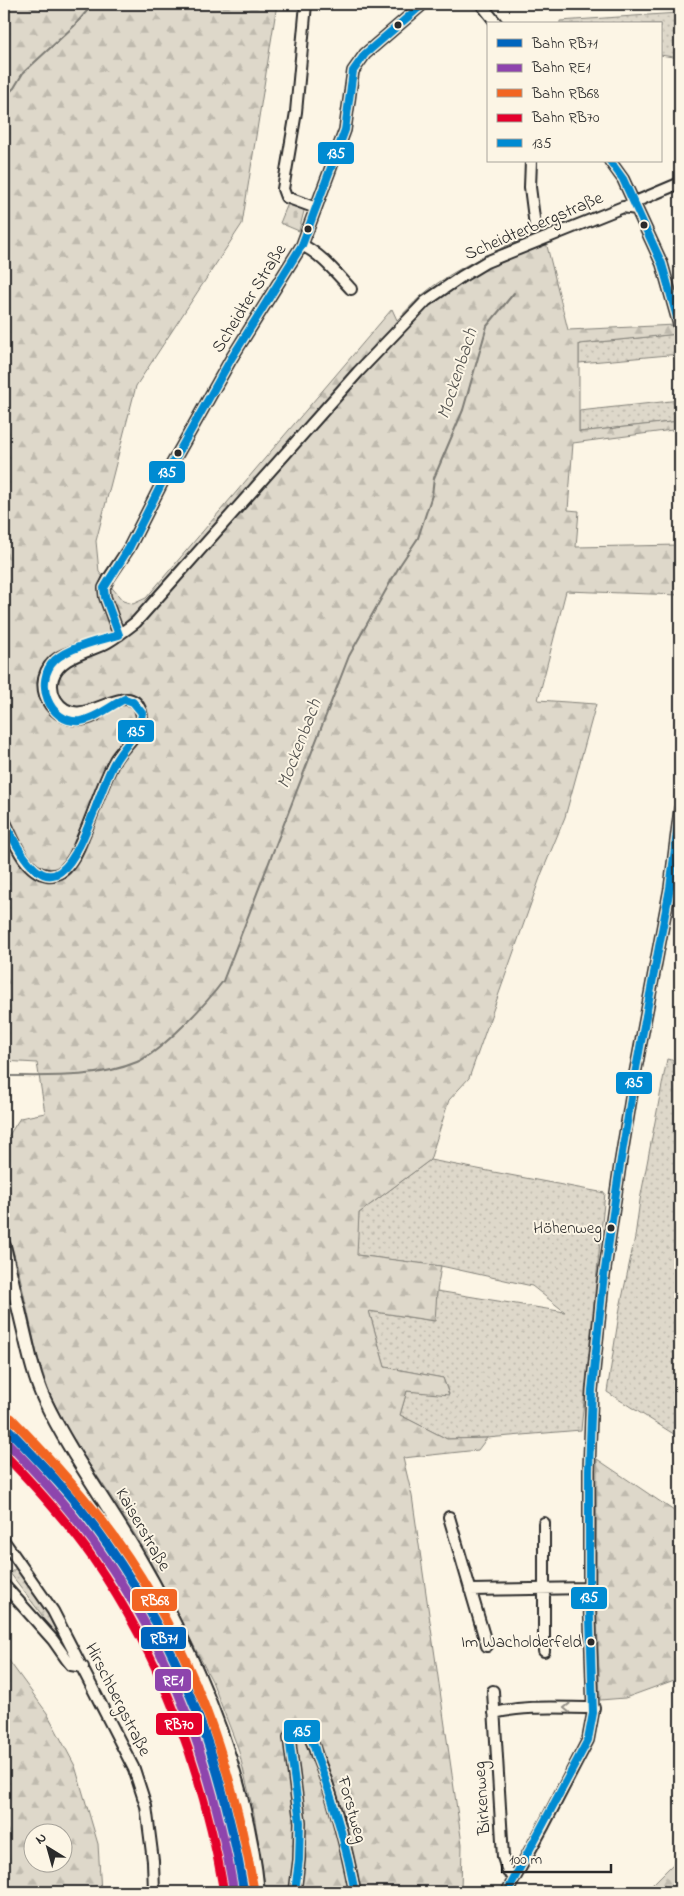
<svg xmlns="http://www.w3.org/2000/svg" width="684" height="1896" viewBox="0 0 684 1896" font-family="'Indie Flower',sans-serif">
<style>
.green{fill:url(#green-dots);stroke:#84827a}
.forest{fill:url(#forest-firs);stroke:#84827a;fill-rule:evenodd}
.cemetery{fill:url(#cemetery-stones);stroke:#84827a}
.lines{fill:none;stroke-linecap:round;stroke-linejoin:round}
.stream{stroke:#7d7b74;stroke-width:2}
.minor-casing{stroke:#2b2b2b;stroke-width:14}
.major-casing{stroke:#2b2b2b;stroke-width:16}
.minor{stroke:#fcf5e5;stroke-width:10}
.major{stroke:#fcf5e5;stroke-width:12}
.bus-1-casing{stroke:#fcf5e5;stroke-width:11}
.bus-1{stroke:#008bd2;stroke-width:8}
.rail-1-casing{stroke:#fcf5e5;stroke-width:12}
.rail-2-casing{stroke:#fcf5e5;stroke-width:12}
.rail-3-casing{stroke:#fcf5e5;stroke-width:12}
.rail-4-casing{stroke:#fcf5e5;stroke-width:12}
.rail-1{stroke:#0065bd;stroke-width:9}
.rail-2{stroke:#8e44ad;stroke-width:9}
.rail-3{stroke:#f26522;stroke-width:9}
.rail-4{stroke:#e4002b;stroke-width:9}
.oneway{stroke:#949088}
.bus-dot{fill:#2b2b2b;stroke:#fcf5e5;stroke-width:2}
.labels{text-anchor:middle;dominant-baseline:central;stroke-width:4;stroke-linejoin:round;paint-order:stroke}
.bus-label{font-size:17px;fill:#2b2b2b;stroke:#fcf5e5;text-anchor:end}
.street-label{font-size:18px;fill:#2b2b2b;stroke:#fcf5e5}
.water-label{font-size:19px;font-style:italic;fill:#545350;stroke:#fcf5e5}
.line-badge{stroke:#fcf5e5;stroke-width:2}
.badge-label{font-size:14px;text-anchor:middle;font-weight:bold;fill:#fff}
</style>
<defs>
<pattern id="green-dots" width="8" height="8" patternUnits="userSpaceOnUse" patternTransform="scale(1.25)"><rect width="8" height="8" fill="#ded8ca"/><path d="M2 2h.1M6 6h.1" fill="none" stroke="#bfbaae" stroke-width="1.8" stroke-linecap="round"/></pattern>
<pattern id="forest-firs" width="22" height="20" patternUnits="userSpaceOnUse" patternTransform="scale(1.25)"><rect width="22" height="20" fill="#ded8ca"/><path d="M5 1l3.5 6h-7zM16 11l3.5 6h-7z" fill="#bfbaae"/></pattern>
<pattern id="cemetery-stones" width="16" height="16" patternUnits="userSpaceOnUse" patternTransform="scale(1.25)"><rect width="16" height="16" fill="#ded8ca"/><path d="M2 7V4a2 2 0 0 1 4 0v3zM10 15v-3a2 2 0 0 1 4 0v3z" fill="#bfbaae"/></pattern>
</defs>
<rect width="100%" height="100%" fill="#fcf5e5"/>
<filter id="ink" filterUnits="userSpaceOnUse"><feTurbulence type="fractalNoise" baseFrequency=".02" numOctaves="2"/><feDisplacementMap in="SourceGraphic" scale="10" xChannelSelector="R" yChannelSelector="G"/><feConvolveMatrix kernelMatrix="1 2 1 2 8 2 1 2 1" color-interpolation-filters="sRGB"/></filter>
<g filter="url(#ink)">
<path class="green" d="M678,13L680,26V58L660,55V24H560V21Z
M678,334L680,354L579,363V344Z
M680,400V421L579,432V411Z
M667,1059L680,1062V1438L607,1392L620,1308L635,1237L640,1200Z
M430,1160L605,1193L581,1430L487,1438L447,1439L400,1415L407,1391L449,1394L443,1378L385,1367L369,1311L434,1321L437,1291L565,1312L532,1286L441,1266L356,1255L359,1213Z
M16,1568L54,1621L73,1660L42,1621V1615L10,1573Z"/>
<path class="forest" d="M4,4H277L242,224L136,386L96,541L99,572L123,601L133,604L146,598L392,309L397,320C405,312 413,303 421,296C454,267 503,247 543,230L568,330L676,325L678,334L579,344V432L680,421V429L573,443L568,510L579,511L576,547L680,545V595L566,591L538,700L596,704L565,817L541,875L469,1078L449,1100L430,1160L359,1213L357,1255L441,1266L437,1291L435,1321L369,1311L385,1367L443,1378L449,1395L407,1391L400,1415L447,1439L487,1438L478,1450L403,1458L412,1496L462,1844L461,1892H266L254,1814L238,1748L212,1681L144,1549L114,1501L73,1440L49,1393L37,1354L18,1268L4,1219V1143L20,1118L45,1113L37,1063L4,1061Z
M597,1459L680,1515V1673L677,1679L625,1698L600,1700L596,1587Z
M4,1654L47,1713L75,1766L98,1844L101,1892H4ZM32,1834H62V1864H32Z
M680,1857V1892H645Z"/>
<path class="cemetery" d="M289,201L305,207L299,231L280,223Z"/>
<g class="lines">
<path class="stream" d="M4,97L14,88L23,73L74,26L93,4
M4,1076C46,1076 97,1079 137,1062C161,1052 207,1003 223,981L349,656L400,565L418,538L432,495L434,478L463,410L487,326L514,293
M4,1457L24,1469L59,1499L82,1529L143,1626L169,1679L187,1722L204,1773L223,1849L231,1892"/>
<defs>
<path id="minor" d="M306,4L296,112L283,189L286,197L316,208
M481,4L497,24
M531,161L530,187L535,226
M610,161L623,179L662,264L680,328
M628,205L680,183
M302,245C322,255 336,273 351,289
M119,635L105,597L104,588L109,578L129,548L168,471L231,359L302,245L345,130L353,71L365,54L423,4
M78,649C69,653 60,655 54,661C26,687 58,735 96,715
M4,820C13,838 24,872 47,875C53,876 60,874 64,870C73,862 79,848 83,837C94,812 102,784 115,760C123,746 147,729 141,712C129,673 80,738 56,700C52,693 51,685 53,678C59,656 91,652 108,642C118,636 127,629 136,622L358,372L426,301L461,277L486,262L623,207L636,209
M449,1517L487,1646
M4,1541L53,1611L134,1769L146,1806L153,1861L154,1892
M4,1585L53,1640L67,1660L71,1665L83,1667
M470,1590L589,1588
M544,1651V1523
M493,1691L503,1857L508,1872L515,1877
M494,1713C527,1705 560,1708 594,1708
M295,1892L299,1860L300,1822L289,1737L294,1732C298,1731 301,1730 305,1732C312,1737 314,1748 317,1756C335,1800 346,1846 355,1892
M507,1892L544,1825L588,1740L593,1713L589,1588V1470L592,1390L603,1283L620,1165L635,1074L670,888L680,809"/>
<path id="major" d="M4,1246C10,1271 16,1297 22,1323C28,1348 33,1375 44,1399C69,1452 105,1500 135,1551C196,1655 246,1771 258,1892"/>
</defs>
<use href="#minor" class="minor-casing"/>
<use href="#major" class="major-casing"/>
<use href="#minor" class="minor"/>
<use href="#major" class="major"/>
<defs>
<path id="bus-1" d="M610,161L623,179L662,264L680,328
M119,635L105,597L104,588L129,548L168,471L231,359L302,245L345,130L353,71L365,54L423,4
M4,820C61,946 85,825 111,769C120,748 140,736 142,713L133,702L125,699C111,705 96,719 80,721C49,724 33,681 55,660C69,647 101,640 119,635
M295,1892L299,1860L300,1822L289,1737C294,1732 299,1728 306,1733C313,1738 315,1749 317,1757C334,1801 346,1846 355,1892
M507,1892L588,1740L593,1713L589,1588V1470L592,1390L603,1283L620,1165L635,1074L670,888L680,809"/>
</defs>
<use href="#bus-1" class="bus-1-casing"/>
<use href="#bus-1" class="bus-1"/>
<defs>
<path id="rail-1" d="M4,1425C41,1463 78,1502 108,1545C183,1652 223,1764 244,1892"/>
<path id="rail-2" d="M4,1439C38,1474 72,1511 100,1551C173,1654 213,1768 234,1892"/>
<path id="rail-3" d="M11,1418C48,1456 84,1495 115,1538C191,1644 232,1763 254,1890"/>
<path id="rail-4" d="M4,1454C35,1486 66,1520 92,1557C163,1660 203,1770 224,1892"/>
</defs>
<use href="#rail-1" class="rail-1-casing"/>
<use href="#rail-2" class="rail-2-casing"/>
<use href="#rail-3" class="rail-3-casing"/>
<use href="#rail-4" class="rail-4-casing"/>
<use href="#rail-1" class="rail-1"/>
<use href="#rail-2" class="rail-2"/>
<use href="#rail-3" class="rail-3"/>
<use href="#rail-4" class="rail-4"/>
</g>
<defs><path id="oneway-chevron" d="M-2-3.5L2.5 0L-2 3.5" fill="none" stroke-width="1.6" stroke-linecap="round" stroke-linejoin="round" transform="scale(1.25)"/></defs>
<use class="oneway" href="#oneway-chevron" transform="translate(567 1708) rotate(-179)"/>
</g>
<g class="bus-dot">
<circle cx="398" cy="25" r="4.5"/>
<circle cx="644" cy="225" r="4.5"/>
<circle cx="308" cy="229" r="4.5"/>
<circle cx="178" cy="453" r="4.5"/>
<circle cx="611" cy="1228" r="4.5"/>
<circle cx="591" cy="1642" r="4.5"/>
</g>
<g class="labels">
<g class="bus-label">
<text x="602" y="1228">Höhenweg</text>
<text x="582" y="1642">Im Wacholderfeld</text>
</g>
<g class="street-label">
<text transform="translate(534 227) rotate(-23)">Scheidterbergstraße</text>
<text transform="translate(250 299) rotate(-58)">Scheidter Straße</text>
<text transform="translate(142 1530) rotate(60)">Kaiserstraße</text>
<text transform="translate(117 1700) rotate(63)">Hirschbergstraße</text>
<text transform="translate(483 1798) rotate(-94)">Birkenweg</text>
<text transform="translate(351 1810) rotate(74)">Forstweg</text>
</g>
<g class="water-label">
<text transform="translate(458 374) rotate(-72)">Mockenbach</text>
<text transform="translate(300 744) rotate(-69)">Mockenbach</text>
</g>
</g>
<g class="line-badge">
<rect x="317" y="141" width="38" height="24" rx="5" fill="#008bd2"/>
<rect x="148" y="460" width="38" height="24" rx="5" fill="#008bd2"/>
<rect x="117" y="719" width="38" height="24" rx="5" fill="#008bd2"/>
<rect x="615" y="1071" width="38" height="24" rx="5" fill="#008bd2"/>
<rect x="570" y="1586" width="38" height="24" rx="5" fill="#008bd2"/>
<rect x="131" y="1588" width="47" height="24" rx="5" fill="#f26522"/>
<rect x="140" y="1626" width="47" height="24" rx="5" fill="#0065bd"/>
<rect x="154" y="1668" width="38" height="24" rx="5" fill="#8e44ad"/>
<rect x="155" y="1712" width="48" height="24" rx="5" fill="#e4002b"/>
<rect x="283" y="1719" width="38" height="24" rx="5" fill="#008bd2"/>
</g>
<g class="badge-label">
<text x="336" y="158">135</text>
<text x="167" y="477">135</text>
<text x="136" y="736">135</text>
<text x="634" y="1087">135</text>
<text x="589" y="1602">135</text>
<text x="155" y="1605">RB68</text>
<text x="164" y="1643">RB71</text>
<text x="173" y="1685">RE1</text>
<text x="179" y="1729">RB70</text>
<text x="302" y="1736">135</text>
</g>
<rect width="684" height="1896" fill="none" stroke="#fcf5e5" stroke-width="20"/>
<rect x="10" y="10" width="664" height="1876" fill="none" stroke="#2b2b2b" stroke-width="2" filter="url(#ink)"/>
<rect x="487" y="22" width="175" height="140" fill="#fcf5e5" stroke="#a8a49b"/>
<rect x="497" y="39" width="25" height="8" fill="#0065bd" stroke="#a8a49b"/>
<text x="532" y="48" font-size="15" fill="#2b2b2b">Bahn RB71</text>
<rect x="497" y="64" width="25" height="8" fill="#8e44ad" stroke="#a8a49b"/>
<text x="532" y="72" font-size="15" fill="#2b2b2b">Bahn RE1</text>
<rect x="497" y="89" width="25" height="8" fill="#f26522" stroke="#a8a49b"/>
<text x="532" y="98" font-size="15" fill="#2b2b2b">Bahn RB68</text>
<rect x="497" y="114" width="25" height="8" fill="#e4002b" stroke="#a8a49b"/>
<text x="532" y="122" font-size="15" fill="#2b2b2b">Bahn RB70</text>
<rect x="497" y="139" width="25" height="8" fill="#008bd2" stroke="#a8a49b"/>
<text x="532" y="148" font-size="15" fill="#2b2b2b">135</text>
<g transform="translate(48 1848) rotate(323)"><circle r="24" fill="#fcf5e5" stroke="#a8a49b"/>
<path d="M0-4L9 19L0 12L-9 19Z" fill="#2b2b2b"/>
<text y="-8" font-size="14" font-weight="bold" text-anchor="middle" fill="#2b2b2b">N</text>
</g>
<path d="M502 1864v8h109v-8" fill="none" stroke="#2b2b2b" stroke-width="2.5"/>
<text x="509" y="1864" font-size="15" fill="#2b2b2b" stroke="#fcf5e5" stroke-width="4" paint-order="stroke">100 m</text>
</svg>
